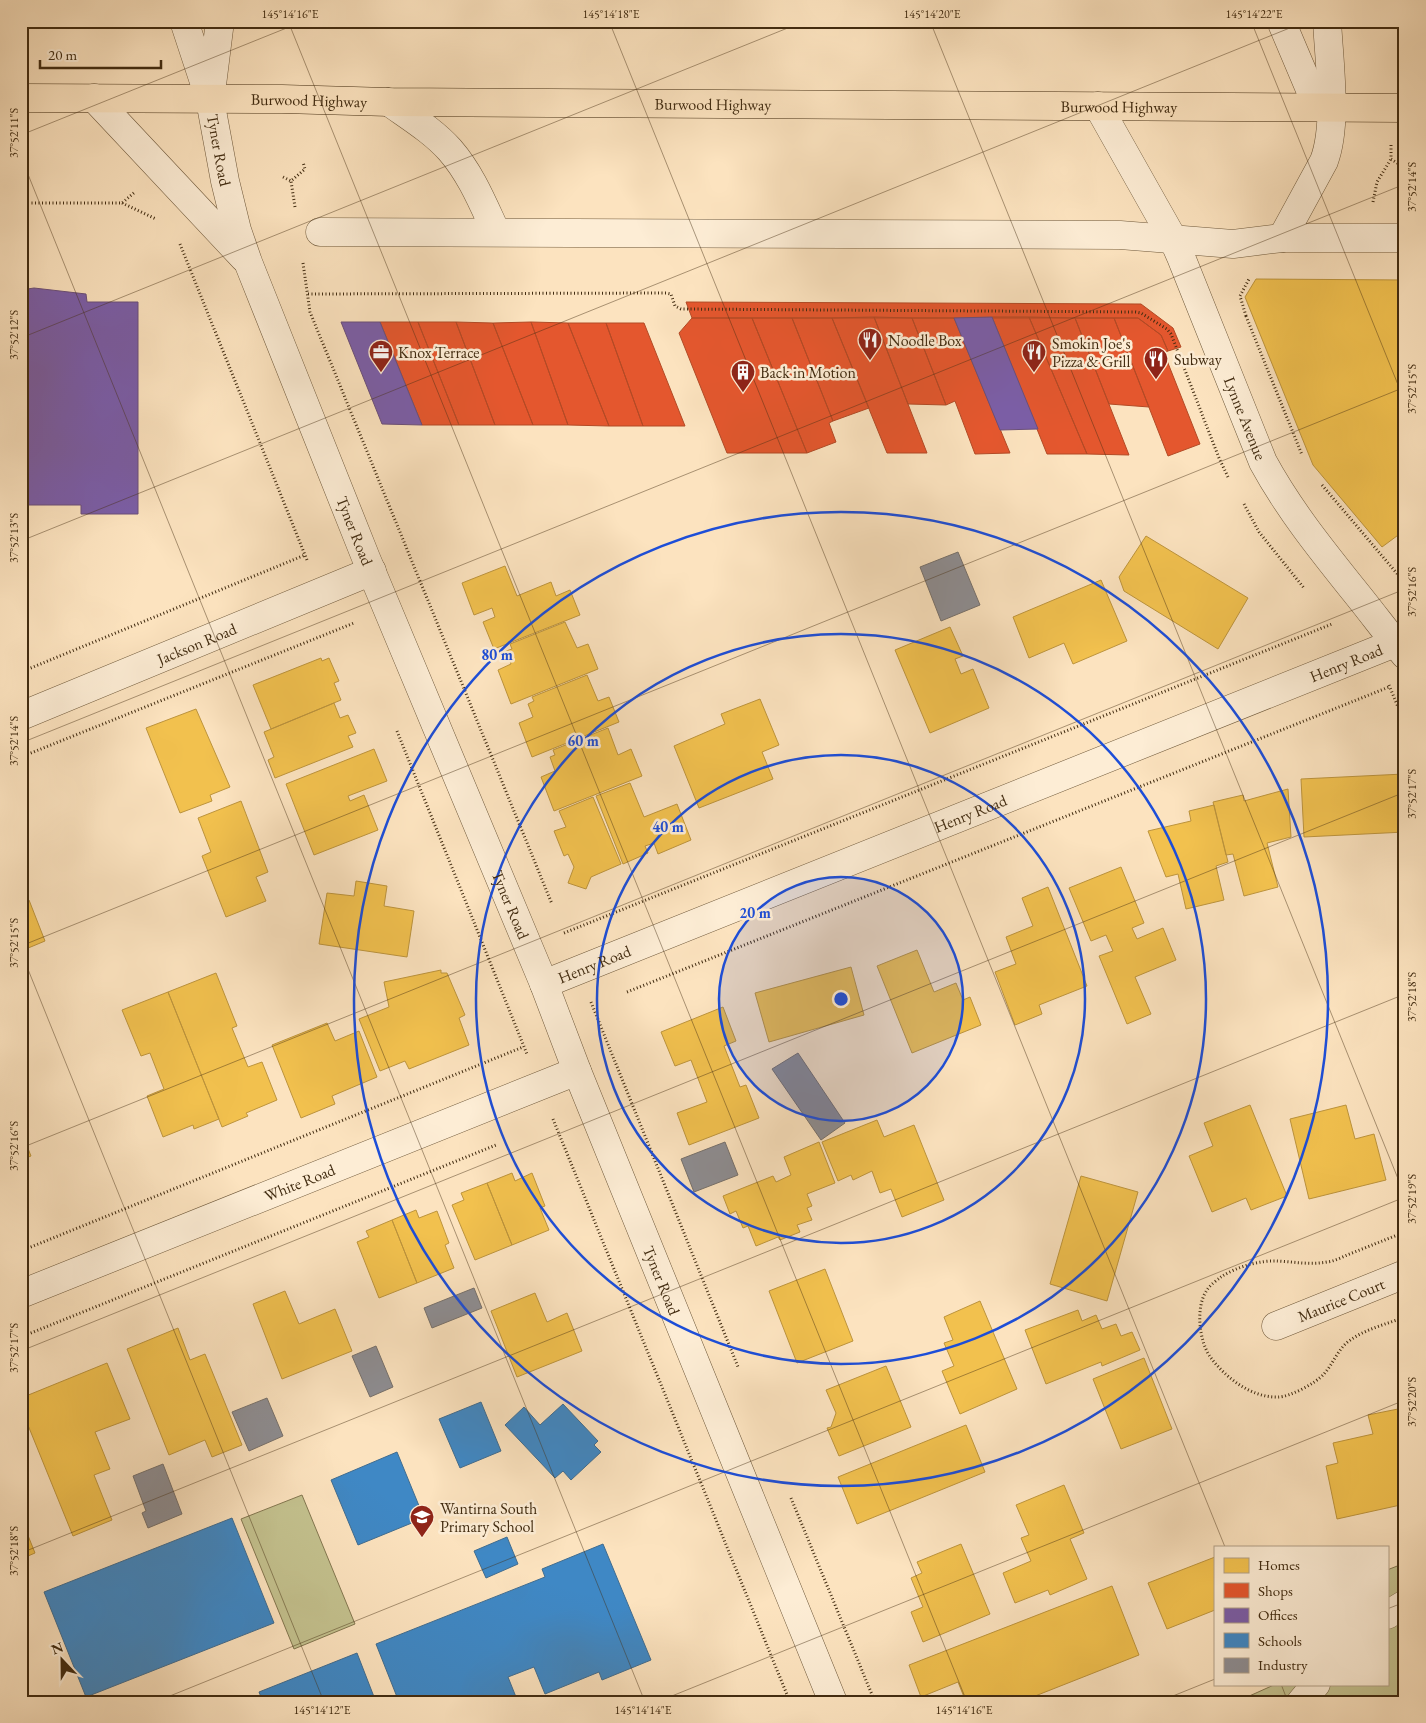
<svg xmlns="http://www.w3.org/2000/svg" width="1426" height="1723" viewBox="0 0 1426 1723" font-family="'EB Garamond',serif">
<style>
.green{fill:#c4c28f;stroke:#837750}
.homes{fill:#f2c14e;stroke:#bd943c}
.shops{fill:#e4572e;stroke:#b34a25}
.offices{fill:#7b5ea7;stroke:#6a4f7a}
.schools{fill:#3f88c5;stroke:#406c8f}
.industry{fill:#8d8d92;stroke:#76706b}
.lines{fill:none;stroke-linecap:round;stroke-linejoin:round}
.minor-casing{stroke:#705a3c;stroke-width:29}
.highway-casing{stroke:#422c11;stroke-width:29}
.path{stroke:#422c11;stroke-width:3;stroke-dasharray:1 2.5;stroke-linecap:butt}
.minor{stroke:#fdedd5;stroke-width:28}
.highway{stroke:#fce3bf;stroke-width:28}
.ticks{fill:none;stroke:#422c11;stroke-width:1;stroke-opacity:0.45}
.ring{fill:none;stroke:#1d4ed8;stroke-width:2.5}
.labels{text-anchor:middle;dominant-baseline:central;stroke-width:5;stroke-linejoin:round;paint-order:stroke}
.street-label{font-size:16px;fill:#422c11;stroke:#fdedd5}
.poi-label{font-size:16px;fill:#422c11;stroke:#fdedd5;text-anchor:start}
.centre{fill:#1d4ed8;stroke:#fdedd5;stroke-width:2.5}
.ring-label{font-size:15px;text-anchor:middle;font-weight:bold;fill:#1d4ed8;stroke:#fdedd5;stroke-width:5;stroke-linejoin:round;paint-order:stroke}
.neatline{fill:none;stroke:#422c11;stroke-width:2}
.ticks-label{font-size:12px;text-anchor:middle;fill:#422c11}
</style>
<rect width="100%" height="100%" fill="#fce3bf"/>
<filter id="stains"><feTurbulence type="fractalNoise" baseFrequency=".004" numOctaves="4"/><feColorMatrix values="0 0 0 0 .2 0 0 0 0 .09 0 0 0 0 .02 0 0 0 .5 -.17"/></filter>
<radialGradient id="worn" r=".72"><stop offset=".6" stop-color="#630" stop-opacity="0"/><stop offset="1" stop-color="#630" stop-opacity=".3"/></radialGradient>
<path class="green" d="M302,1495L355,1624L294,1649L241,1519Z
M1405,1563V1702H1236L1276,1684H1387V1570Z"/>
<path class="homes" d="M1256,279L1405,280V530L1382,547L1313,465L1245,297Z
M1146,536L1248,598L1218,649L1124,591L1119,577Z
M505,566L517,596L551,582L556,596L570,590L580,615L494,649L483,622L495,617L492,608L474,615L462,583Z
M1101,580L1127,641L1073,664L1064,643L1029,658L1013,617Z
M565,622L577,648L588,644L598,669L511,704L498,670L511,664L506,651L512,649L510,644Z
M950,627L963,656L955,659L961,674L973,669L989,708L930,733L895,650Z
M321,658L322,661L329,658L339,681L334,683L341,700L271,729L253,685Z
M587,675L598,701L609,697L619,722L532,757L519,723L533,717L528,704L534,701L532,697Z
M760,699L779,745L762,752L773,779L699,808L674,746L725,724L721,714Z
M334,703L340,718L348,715L356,733L348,736L353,747L275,778L268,760L274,757L264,732Z
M196,709L230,787L210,795L212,801L180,813L146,728Z
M608,728L618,755L631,749L642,776L554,811L541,777L555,771L550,757L555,755L553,750Z
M374,749L387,781L348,796L350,801L364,795L378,830L314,855L286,784Z
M1404,774L1405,832L1304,837L1301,779Z
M630,783L644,817L677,804L691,840L658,854L654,843L645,846L648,853L623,864L596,796Z
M1288,789L1291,837L1267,843L1278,887L1244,896L1233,854L1226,855L1213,802L1243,795L1244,801Z
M593,797L621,864L591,877L586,889L568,883L574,867L568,854L564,856L554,831L566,827L559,811Z
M241,801L268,872L256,877L266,901L226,917L202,856L211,852L198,818Z
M1214,805L1228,862L1216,866L1224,900L1186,909L1178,874L1166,877L1148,831L1191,821L1189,811Z
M1121,867L1144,923L1132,928L1137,939L1163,928L1176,960L1135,977L1151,1014L1127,1024L1099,956L1113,951L1106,935L1091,941L1069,888Z
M356,881L387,886L384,906L414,911L407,957L319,944L327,893L354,896Z
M1048,887L1087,986L1039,1005L1042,1014L1015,1025L995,972L1016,964L1006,937L1033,926L1022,898Z
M21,892L25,902L29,900L45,941L21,951Z
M917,950L934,992L956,983L963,1000L970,997L981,1025L912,1053L877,966Z
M851,967L864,1015L769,1042L755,993Z
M441,970V973H447L465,1015L459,1018L469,1045L409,1069L405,1061L380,1071L359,1019L389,1007L384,982Z
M216,973L237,1026L232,1028L248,1067L262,1062L277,1100L246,1113L248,1116L222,1127L168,992Z
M168,992L219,1119L194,1129L193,1125L163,1137L147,1096L164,1089L150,1053L141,1056L122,1010Z
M723,1007L736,1041L724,1046L740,1087L746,1085L759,1118L689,1145L677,1113L707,1102L691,1060L675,1066L661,1032Z
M327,1023L335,1041L359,1031L377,1077L332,1096L335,1104L301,1118L272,1045Z
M1250,1105L1287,1196L1251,1210L1246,1198L1212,1212L1189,1156L1213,1146L1204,1123Z
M1346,1105L1355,1139L1374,1134L1386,1180L1309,1199L1290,1119Z
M877,1120L884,1137L914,1125L944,1200L902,1217L891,1189L880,1193L872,1171L853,1180L851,1175L838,1181L822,1142Z
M21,1131L31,1156L21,1160Z
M819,1142L835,1183L807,1194L812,1206L807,1208L812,1220L797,1225L800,1232L780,1240L778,1237L756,1246L748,1226L743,1228L736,1211L730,1214L723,1196L773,1176L776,1182L791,1175L784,1157Z
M512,1173L515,1181L532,1173L545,1206L540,1208L549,1230L512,1245L487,1183Z
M1081,1176L1138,1192L1107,1301L1050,1284Z
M487,1183L512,1245L475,1260L452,1205L464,1200L461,1193Z
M416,1210L419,1218L437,1211L449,1243L445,1245L454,1268L417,1283L392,1220Z
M392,1220L417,1283L379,1298L357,1242L369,1237L366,1231Z
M825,1269L853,1341L797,1363L769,1291Z
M285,1291L299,1324L335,1309L352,1351L282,1379L253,1304Z
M535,1293L547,1322L567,1313L582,1351L517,1377L491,1311Z
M980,1301L1017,1389L960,1414L942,1371L954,1366L944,1343L953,1340L944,1317Z
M1078,1310L1082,1321L1096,1315L1102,1329L1116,1324L1121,1336L1132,1332L1140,1350L1102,1366L1101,1362L1046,1384L1025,1330Z
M178,1328L190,1360L205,1354L242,1445L212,1457L205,1440L169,1455L127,1349Z
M1144,1358L1172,1429L1121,1449L1093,1379Z
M107,1363L130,1419L95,1432L110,1469L94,1475L112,1520L73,1536L21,1408V1398Z
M886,1366L911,1427L839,1456L827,1428L831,1427L836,1413L826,1390Z
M1403,1408L1405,1418V1504L1337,1519L1326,1466L1338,1463L1333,1443L1373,1434L1368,1415Z
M966,1425L985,1472L857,1524L838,1477Z
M1064,1485L1084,1533L1070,1539L1087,1579L1050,1595L1048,1590L1015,1603L1003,1573L1031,1561L1021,1538L1029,1535L1016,1505Z
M21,1518L35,1553L21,1559Z
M961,1544L990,1614L923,1642L911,1612L923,1607L911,1578L922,1573L917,1562Z
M1215,1557V1610L1167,1629L1148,1583Z
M1112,1586L1139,1655L1025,1700L1026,1702H966L958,1682L921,1697L909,1665Z"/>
<path class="shops" d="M686,302L1141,304L1173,328L1181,347L1168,351L1161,335L1138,318H692Z
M874,317L912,318L946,405L908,404Z
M874,317L908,404L927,453H887L832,318Z
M992,317H1029L1087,454H1047Z
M1029,317L1075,318L1129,455L1087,454Z
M692,318H752L807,453H727L679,333Z
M752,318H792L833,421L829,423L836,442L807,453Z
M792,318H832L869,408L833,421Z
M912,318H954L1010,453L975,454L955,401L946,405Z
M1075,318H1114L1149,407L1109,404Z
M1114,318H1138L1161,335L1168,351L1164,353L1200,444L1168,456Z
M380,322H418L459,425H422Z
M418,322H456L495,425H459Z
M456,322L493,323L533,425H495Z
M531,322L568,425H533L493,323Z
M531,322L568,323L609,426L568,425Z
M568,323H606L643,426H609Z
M606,323H644L685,426H643Z"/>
<path class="offices" d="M34,288L86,294L87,302H138V514H81V505H21V290Z
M992,317L1038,429L1000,430L954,318Z
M341,322H380L422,425L382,424Z"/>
<path class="schools" d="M481,1402L501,1451L460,1468L439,1419Z
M563,1404L598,1441L594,1445L601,1452L571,1480L563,1471L555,1478L505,1425L524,1407L540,1425Z
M397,1452L424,1518L358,1545L331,1480Z
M232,1518L274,1623L86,1697L44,1592Z
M507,1537L518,1564L486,1578L474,1551Z
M603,1544L651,1660L602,1680L599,1672L545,1694L534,1667L508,1677L518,1702H399L376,1644L545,1577L542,1569Z
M357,1653L376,1702H263L259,1692Z"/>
<path class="industry" d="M958,552L980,605L941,621L920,567Z
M798,1053L845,1123L821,1140L772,1069Z
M725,1142L738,1175L694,1192L681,1159Z
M474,1288L482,1308L432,1328L424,1308Z
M376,1346L393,1387L370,1397L352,1356Z
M267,1398L283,1436L249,1451L232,1412Z
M163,1464L182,1514L148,1528L142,1513L146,1511L133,1476Z"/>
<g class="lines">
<defs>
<g id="minor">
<path id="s1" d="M184,21L210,100L225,181L237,230L248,262L366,558L544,984L577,1071L833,1702"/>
<path d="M1281,21L1317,106"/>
<path d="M211,93L220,21"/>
<path d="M94,98L244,258"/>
<path d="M389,102C410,117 433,131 450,150C471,174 483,204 496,232"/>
<path id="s2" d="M1098,106L1173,239L1181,257L1263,462C1288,508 1320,548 1352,588C1370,610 1387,633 1405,655"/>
<path d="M320,232L1120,235L1233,244L1282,238H1405"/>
<path d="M1282,238L1324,161C1338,124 1329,61 1327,21"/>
<path id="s3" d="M21,716L372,571"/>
<path id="s4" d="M544,984L1395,643"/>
<path id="s5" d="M21,1294L577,1071"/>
<path id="s6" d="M1276,1326L1405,1274"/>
<path d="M1387,1615L1405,1604"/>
<path d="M1301,1702L1316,1684"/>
</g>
<g id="highway">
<path id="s7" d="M21,98L282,99L389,102L1405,108"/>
</g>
</defs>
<use href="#minor" class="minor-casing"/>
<use href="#highway" class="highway-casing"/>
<path class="path" d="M1391,145V159L1405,168
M283,177L291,181
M1373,202L1377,182L1391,159
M21,203H122L135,192
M122,203L156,219
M295,207L291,181L305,169L303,162
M180,244L307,560
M303,263L310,312L552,904
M308,294L666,293L671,294L675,306L681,309L1136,312L1141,313L1167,329L1171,334L1219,458L1228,477
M1246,316L1302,455
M1246,316L1240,296L1249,279
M1322,485L1405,583
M1244,504L1259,532L1304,588
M21,672L305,555
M1389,685L1405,724
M397,731L527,1054
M21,757L354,623
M564,933L1332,624
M627,992L1389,687
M591,1002L738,1367
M553,1119L790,1702
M1405,1232C1387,1239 1370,1246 1352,1253C1344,1256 1336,1261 1327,1262C1311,1265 1295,1262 1278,1261C1260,1260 1236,1267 1221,1277C1217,1280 1210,1285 1207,1290C1195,1307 1199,1342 1211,1358C1226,1378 1252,1398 1278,1397C1290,1397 1316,1383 1324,1374C1333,1364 1338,1349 1349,1341C1365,1329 1387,1324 1405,1317
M21,1251L523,1047
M21,1337L496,1145
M791,1498L875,1702"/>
<use href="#minor" class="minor"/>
<use href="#highway" class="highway"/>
</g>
<path class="ticks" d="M288,21L967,1702M609,21L1225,1547M930,21L1405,1196M1251,21L1405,402M21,135L304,21M21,157L645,1702M21,338L805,21M21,541L1307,21M21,743L1405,184M21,946L1405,387M21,952L324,1702M21,1148L1405,589M21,1351L1405,792M21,1553L1405,994M1387,1609L1405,1602M1281,1684L1288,1702M155,1702L1405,1197M657,1702L1405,1400M1158,1702L1215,1679"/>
<circle cx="841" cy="999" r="122" fill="#1d4ed8" fill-opacity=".12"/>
<g class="ring">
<circle cx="841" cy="999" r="122"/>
<circle cx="841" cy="999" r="244"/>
<circle cx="841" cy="999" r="365"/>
<circle cx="841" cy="999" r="487"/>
</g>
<defs>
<symbol id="restaurant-pin" viewBox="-11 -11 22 30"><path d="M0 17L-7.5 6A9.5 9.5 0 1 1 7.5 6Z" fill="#8f2418" stroke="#fdedd5"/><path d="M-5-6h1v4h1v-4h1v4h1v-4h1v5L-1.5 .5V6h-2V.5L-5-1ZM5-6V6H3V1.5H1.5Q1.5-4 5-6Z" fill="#fff"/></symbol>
<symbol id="office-pin" viewBox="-11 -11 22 30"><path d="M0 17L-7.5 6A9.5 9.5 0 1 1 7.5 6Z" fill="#8f2418" stroke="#fdedd5"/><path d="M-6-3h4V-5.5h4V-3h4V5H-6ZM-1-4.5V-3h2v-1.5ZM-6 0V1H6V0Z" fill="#fff"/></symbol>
<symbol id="building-pin" viewBox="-11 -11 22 30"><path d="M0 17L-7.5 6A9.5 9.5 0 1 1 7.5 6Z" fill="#8f2418" stroke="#fdedd5"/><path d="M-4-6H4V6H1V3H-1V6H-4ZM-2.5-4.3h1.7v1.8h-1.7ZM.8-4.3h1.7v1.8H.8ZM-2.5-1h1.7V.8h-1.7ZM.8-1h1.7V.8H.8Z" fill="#fff"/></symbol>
<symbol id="school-pin" viewBox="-11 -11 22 30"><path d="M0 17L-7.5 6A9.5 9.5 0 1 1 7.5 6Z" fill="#8f2418" stroke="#fdedd5"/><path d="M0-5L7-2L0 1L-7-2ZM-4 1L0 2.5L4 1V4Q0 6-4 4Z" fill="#fff"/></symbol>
</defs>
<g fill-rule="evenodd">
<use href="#restaurant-pin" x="856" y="326" width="28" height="38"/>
<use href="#office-pin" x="367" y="338" width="28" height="38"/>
<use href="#restaurant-pin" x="1020" y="338" width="28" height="38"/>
<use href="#restaurant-pin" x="1142" y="345" width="28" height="38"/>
<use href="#building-pin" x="729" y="358" width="28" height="38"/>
<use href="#school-pin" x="408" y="1503" width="28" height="38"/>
</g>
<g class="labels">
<g class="street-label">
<text stroke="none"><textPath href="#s7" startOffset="288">Burwood Highway</textPath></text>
<text stroke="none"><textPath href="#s7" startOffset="692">Burwood Highway</textPath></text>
<text stroke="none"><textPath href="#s7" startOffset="1098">Burwood Highway</textPath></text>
<text stroke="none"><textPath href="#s1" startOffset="134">Tyner Road</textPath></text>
<text stroke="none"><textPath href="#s2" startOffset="346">Lynne Avenue</textPath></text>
<text stroke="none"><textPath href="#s1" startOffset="539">Tyner Road</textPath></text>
<text stroke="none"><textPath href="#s3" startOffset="190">Jackson Road</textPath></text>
<text stroke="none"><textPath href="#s4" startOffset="864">Henry Road</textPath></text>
<text stroke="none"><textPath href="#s4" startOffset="459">Henry Road</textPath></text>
<text stroke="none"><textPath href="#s1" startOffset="944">Tyner Road</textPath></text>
<text stroke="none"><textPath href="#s4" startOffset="54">Henry Road</textPath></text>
<text stroke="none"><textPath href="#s5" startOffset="300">White Road</textPath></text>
<text stroke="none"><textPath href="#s1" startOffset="1349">Tyner Road</textPath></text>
<text stroke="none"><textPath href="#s6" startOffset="70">Maurice Court</textPath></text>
</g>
<g class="poi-label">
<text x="888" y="340">Noodle Box</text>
<text x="1052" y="343">Smokin Joe's<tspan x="1052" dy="18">Pizza &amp; Grill</tspan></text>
<text x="398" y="352">Knox Terrace</text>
<text x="1174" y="359">Subway</text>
<text x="760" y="372">Back in Motion</text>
<text x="440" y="1508">Wantirna South<tspan x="440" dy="18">Primary School</tspan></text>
</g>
</g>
<circle cx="841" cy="999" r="8" class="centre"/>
<g class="ring-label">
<text x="497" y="660">80 m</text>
<text x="583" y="746">60 m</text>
<text x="668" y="832">40 m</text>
<text x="755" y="918">20 m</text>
</g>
<rect width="1426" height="1723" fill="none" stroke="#fce3bf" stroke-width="55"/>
<rect x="1214" y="1546" width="175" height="140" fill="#fdedd5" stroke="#b2a087"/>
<rect x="1224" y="1558" width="25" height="15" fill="#f2c14e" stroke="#b2a087"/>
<text x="1258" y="1570" font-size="15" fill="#422c11">Homes</text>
<rect x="1224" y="1583" width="25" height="15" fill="#e4572e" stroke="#b2a087"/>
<text x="1258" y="1596" font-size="15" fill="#422c11">Shops</text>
<rect x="1224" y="1608" width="25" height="15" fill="#7b5ea7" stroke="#b2a087"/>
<text x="1258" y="1620" font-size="15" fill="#422c11">Offices</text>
<rect x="1224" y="1633" width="25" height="15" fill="#3f88c5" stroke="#b2a087"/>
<text x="1258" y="1646" font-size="15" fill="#422c11">Schools</text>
<rect x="1224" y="1658" width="25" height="15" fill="#8d8d92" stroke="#b2a087"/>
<text x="1258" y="1670" font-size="15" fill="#422c11">Industry</text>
<g transform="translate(62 1660) rotate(338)" stroke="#fdedd5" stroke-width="4" paint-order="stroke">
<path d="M0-4L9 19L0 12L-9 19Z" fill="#422c11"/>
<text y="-8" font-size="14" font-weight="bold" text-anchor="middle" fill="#422c11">N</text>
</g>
<path d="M40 60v8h121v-8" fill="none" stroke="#422c11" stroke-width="2.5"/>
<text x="48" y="60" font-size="15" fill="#422c11" stroke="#fdedd5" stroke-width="4" paint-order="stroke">20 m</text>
<rect x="28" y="28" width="1370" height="1668" class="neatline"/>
<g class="ticks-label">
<text x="290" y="18">145°14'16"E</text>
<text x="611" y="18">145°14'18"E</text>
<text x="932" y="18">145°14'20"E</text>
<text x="1254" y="18">145°14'22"E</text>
<text transform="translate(14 133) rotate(-90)" y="4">37°52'11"S</text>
<text transform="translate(1412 187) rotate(-90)" y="4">37°52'14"S</text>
<text transform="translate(14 335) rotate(-90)" y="4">37°52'12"S</text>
<text transform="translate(1412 389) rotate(-90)" y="4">37°52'15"S</text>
<text transform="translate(14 538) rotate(-90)" y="4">37°52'13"S</text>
<text transform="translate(1412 592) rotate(-90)" y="4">37°52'16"S</text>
<text transform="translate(14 741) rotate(-90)" y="4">37°52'14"S</text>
<text transform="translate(1412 794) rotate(-90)" y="4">37°52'17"S</text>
<text transform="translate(14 943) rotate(-90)" y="4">37°52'15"S</text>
<text transform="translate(1412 997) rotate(-90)" y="4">37°52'18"S</text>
<text transform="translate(14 1146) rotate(-90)" y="4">37°52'16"S</text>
<text transform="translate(1412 1199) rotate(-90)" y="4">37°52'19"S</text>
<text transform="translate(14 1348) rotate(-90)" y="4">37°52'17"S</text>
<text transform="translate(1412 1402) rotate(-90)" y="4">37°52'20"S</text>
<text transform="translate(14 1551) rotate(-90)" y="4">37°52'18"S</text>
<text x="322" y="1714">145°14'12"E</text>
<text x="643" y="1714">145°14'14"E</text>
<text x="964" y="1714">145°14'16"E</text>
</g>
<rect width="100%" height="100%" filter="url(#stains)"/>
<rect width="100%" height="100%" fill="url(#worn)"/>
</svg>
